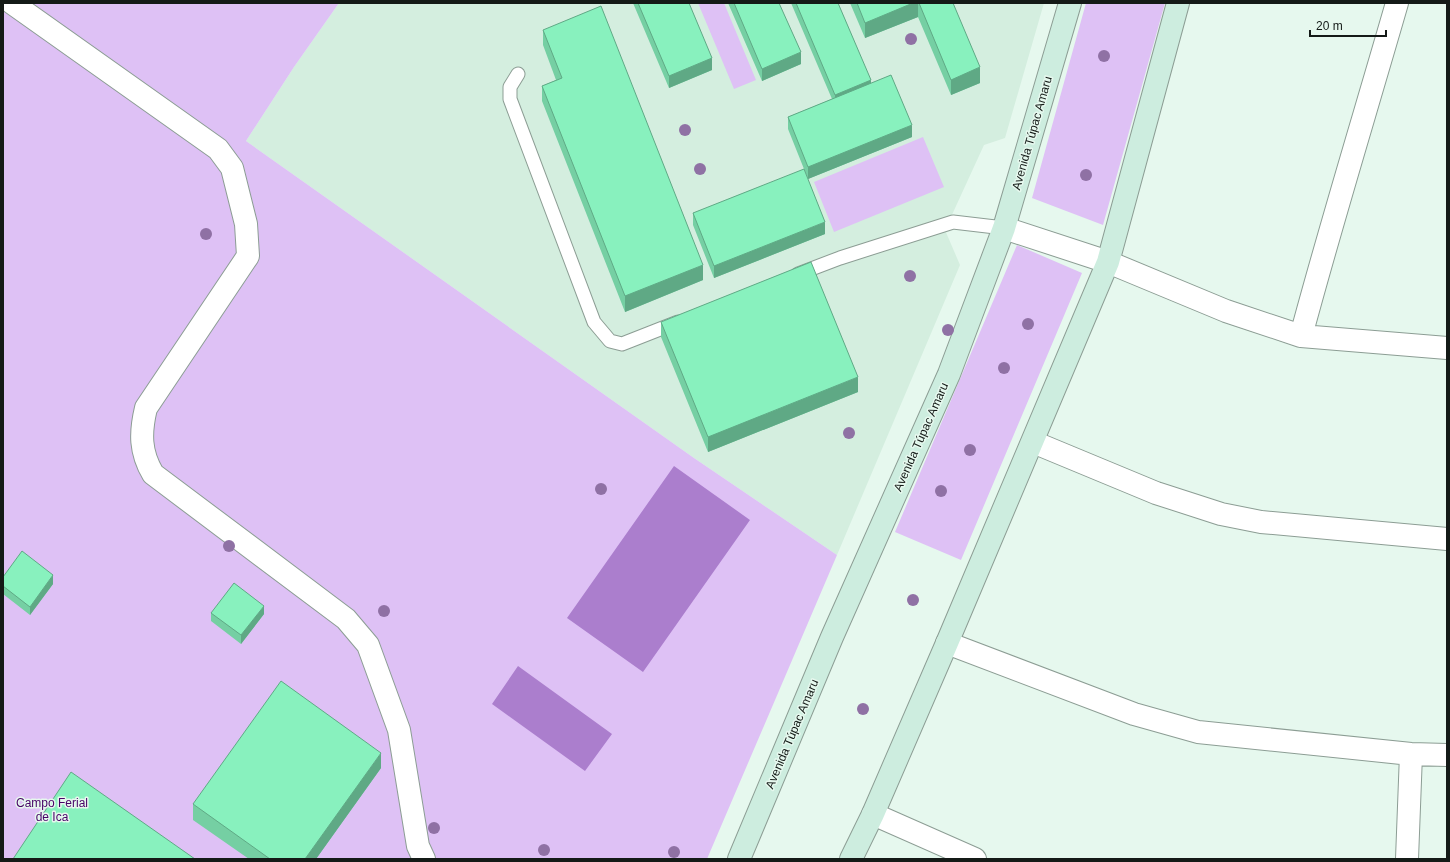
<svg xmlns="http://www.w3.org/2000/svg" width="1450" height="862" viewBox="0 0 1450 862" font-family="Arial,sans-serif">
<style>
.built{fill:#d4eedf}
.green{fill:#dec1f5}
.water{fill:#ab7ecd}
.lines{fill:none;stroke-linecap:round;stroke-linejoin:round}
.lane-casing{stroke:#8c9d94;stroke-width:15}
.street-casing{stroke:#8c9d94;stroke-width:24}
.secondary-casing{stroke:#8c9d94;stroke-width:24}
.lane{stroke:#fff;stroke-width:13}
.street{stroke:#fff;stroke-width:22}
.secondary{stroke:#cdeddf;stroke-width:22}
.tree{fill:#8f71a4}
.wall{fill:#75cfa3}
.shaded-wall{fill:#5fa985}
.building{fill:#88f1be;stroke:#5fa985}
.labels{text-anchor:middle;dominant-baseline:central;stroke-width:3;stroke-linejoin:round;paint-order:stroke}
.street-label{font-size:12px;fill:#141a17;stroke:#e6f8ee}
.park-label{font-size:12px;fill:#470367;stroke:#e6f8ee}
</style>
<rect width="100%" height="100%" fill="#e6f8ee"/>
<path class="built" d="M339,3H1044L1005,138L984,145L945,230L960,265L837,555L694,458L246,141L294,67Z"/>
<path class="green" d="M3,3H339L294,67L246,141L694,458L837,555L707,859H3Z
M698,3H724L756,80L734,89Z
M1086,3H1165L1103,225L1032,198Z
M923,137L944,187L834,232L814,182Z
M1017,245L1082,273L961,560L895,532Z"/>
<path class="water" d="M674,466L750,520L643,672L567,618Z
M518,666L612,734L585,771L492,704Z"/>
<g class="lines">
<defs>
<path id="lane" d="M518,74L510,87V99L594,322L610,341L622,344L678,322
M798,274L840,258L953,222L1004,228"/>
<path id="street" d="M12,3L218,149L232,168L246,224L248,256L146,408C140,433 140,452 153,474L346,619L368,645L399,730L418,846L424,859
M1004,228L1108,262L1226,311L1301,336L1447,348
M1301,336C1331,224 1365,114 1397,3
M1033,442L1156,493L1221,514L1261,522L1447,539
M947,643L1134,714L1198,732L1411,754L1447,755
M873,814L975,859
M1407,859L1411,754"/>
<path id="secondary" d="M739,859L832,637L949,374L1004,228L1070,3
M851,859L873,814L947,643L1108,262L1178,3"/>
</defs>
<use href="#lane" class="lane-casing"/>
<use href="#street" class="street-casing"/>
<use href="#secondary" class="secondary-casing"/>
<use href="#lane" class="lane"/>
<use href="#street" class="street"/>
<use href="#secondary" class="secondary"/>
</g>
<g class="tree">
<circle cx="911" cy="39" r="6"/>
<circle cx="1104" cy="56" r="6"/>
<circle cx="685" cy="130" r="6"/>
<circle cx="700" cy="169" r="6"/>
<circle cx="1086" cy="175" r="6"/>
<circle cx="206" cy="234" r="6"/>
<circle cx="910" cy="276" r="6"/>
<circle cx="1028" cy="324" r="6"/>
<circle cx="948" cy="330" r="6"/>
<circle cx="1004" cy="368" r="6"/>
<circle cx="849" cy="433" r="6"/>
<circle cx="970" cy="450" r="6"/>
<circle cx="601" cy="489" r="6"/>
<circle cx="941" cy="491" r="6"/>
<circle cx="229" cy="546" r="6"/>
<circle cx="913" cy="600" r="6"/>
<circle cx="384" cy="611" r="6"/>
<circle cx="863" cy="709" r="6"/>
<circle cx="434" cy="828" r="6"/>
<circle cx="544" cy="850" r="6"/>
<circle cx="674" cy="852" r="6"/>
</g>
<path class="wall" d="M633,3H689L712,70L669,88Z
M728,3H779L801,64L762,81Z
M791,3H838L871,83L912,137L808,179L788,129V117L832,99Z
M850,3H953L980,83L951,95L918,17L865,38Z
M543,30L703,280L625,312L542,101V86L556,80L543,45Z
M693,213L825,234L714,278L693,225Z
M661,322L858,392L708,452L661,337Z
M3,577L53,584L30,615L3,594Z
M211,613L264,614L241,644L211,621Z
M381,768L316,859H249L193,820V804Z"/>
<path class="shaded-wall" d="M913,3H918V17L865,38V23Z
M801,52V64L762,81V69Z
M712,58V70L669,88V76Z
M980,67V83L951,95V80Z
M871,80V92L835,107V95Z
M912,125V137L808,179V167Z
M825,222V234L714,278V266Z
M703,265V280L625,312V296Z
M858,377V392L708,452V437Z
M53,575V584L30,615V607Z
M264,606V614L241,644V635Z
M381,753V768L316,859H305Z"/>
<path class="building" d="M638,3H689L712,58L669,76Z
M734,3H779L801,52L762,69Z
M796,3H838L871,80L835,95Z
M857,3H913L865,23Z
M919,3H953L980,67L951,80Z
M601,6L703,265L625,296L542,86L562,78L543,30Z
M891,75L912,125L808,167L788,117Z
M804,169L825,222L714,266L693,213Z
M811,262L858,377L708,437L661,322Z
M22,551L53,575L30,607L3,586V577Z
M234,583L264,606L241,635L211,613Z
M281,681L381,753L305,859H270L193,804Z
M71,772L195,859H13Z"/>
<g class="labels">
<g class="street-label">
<text transform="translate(1032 133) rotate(-74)">Avenida Túpac Amaru</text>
<text transform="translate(921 437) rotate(-66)">Avenida Túpac Amaru</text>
<text transform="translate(792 734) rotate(-67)">Avenida Túpac Amaru</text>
</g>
<g class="park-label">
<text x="52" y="803">Campo Ferial<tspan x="52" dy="14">de Ica</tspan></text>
</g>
</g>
<rect width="1450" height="862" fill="none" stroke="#141a17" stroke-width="8"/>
<path d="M1310 30v6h76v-6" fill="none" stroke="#141a17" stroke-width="2"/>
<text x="1316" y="30" font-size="12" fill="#141a17" stroke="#e6f8ee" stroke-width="3" paint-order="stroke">20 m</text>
</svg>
